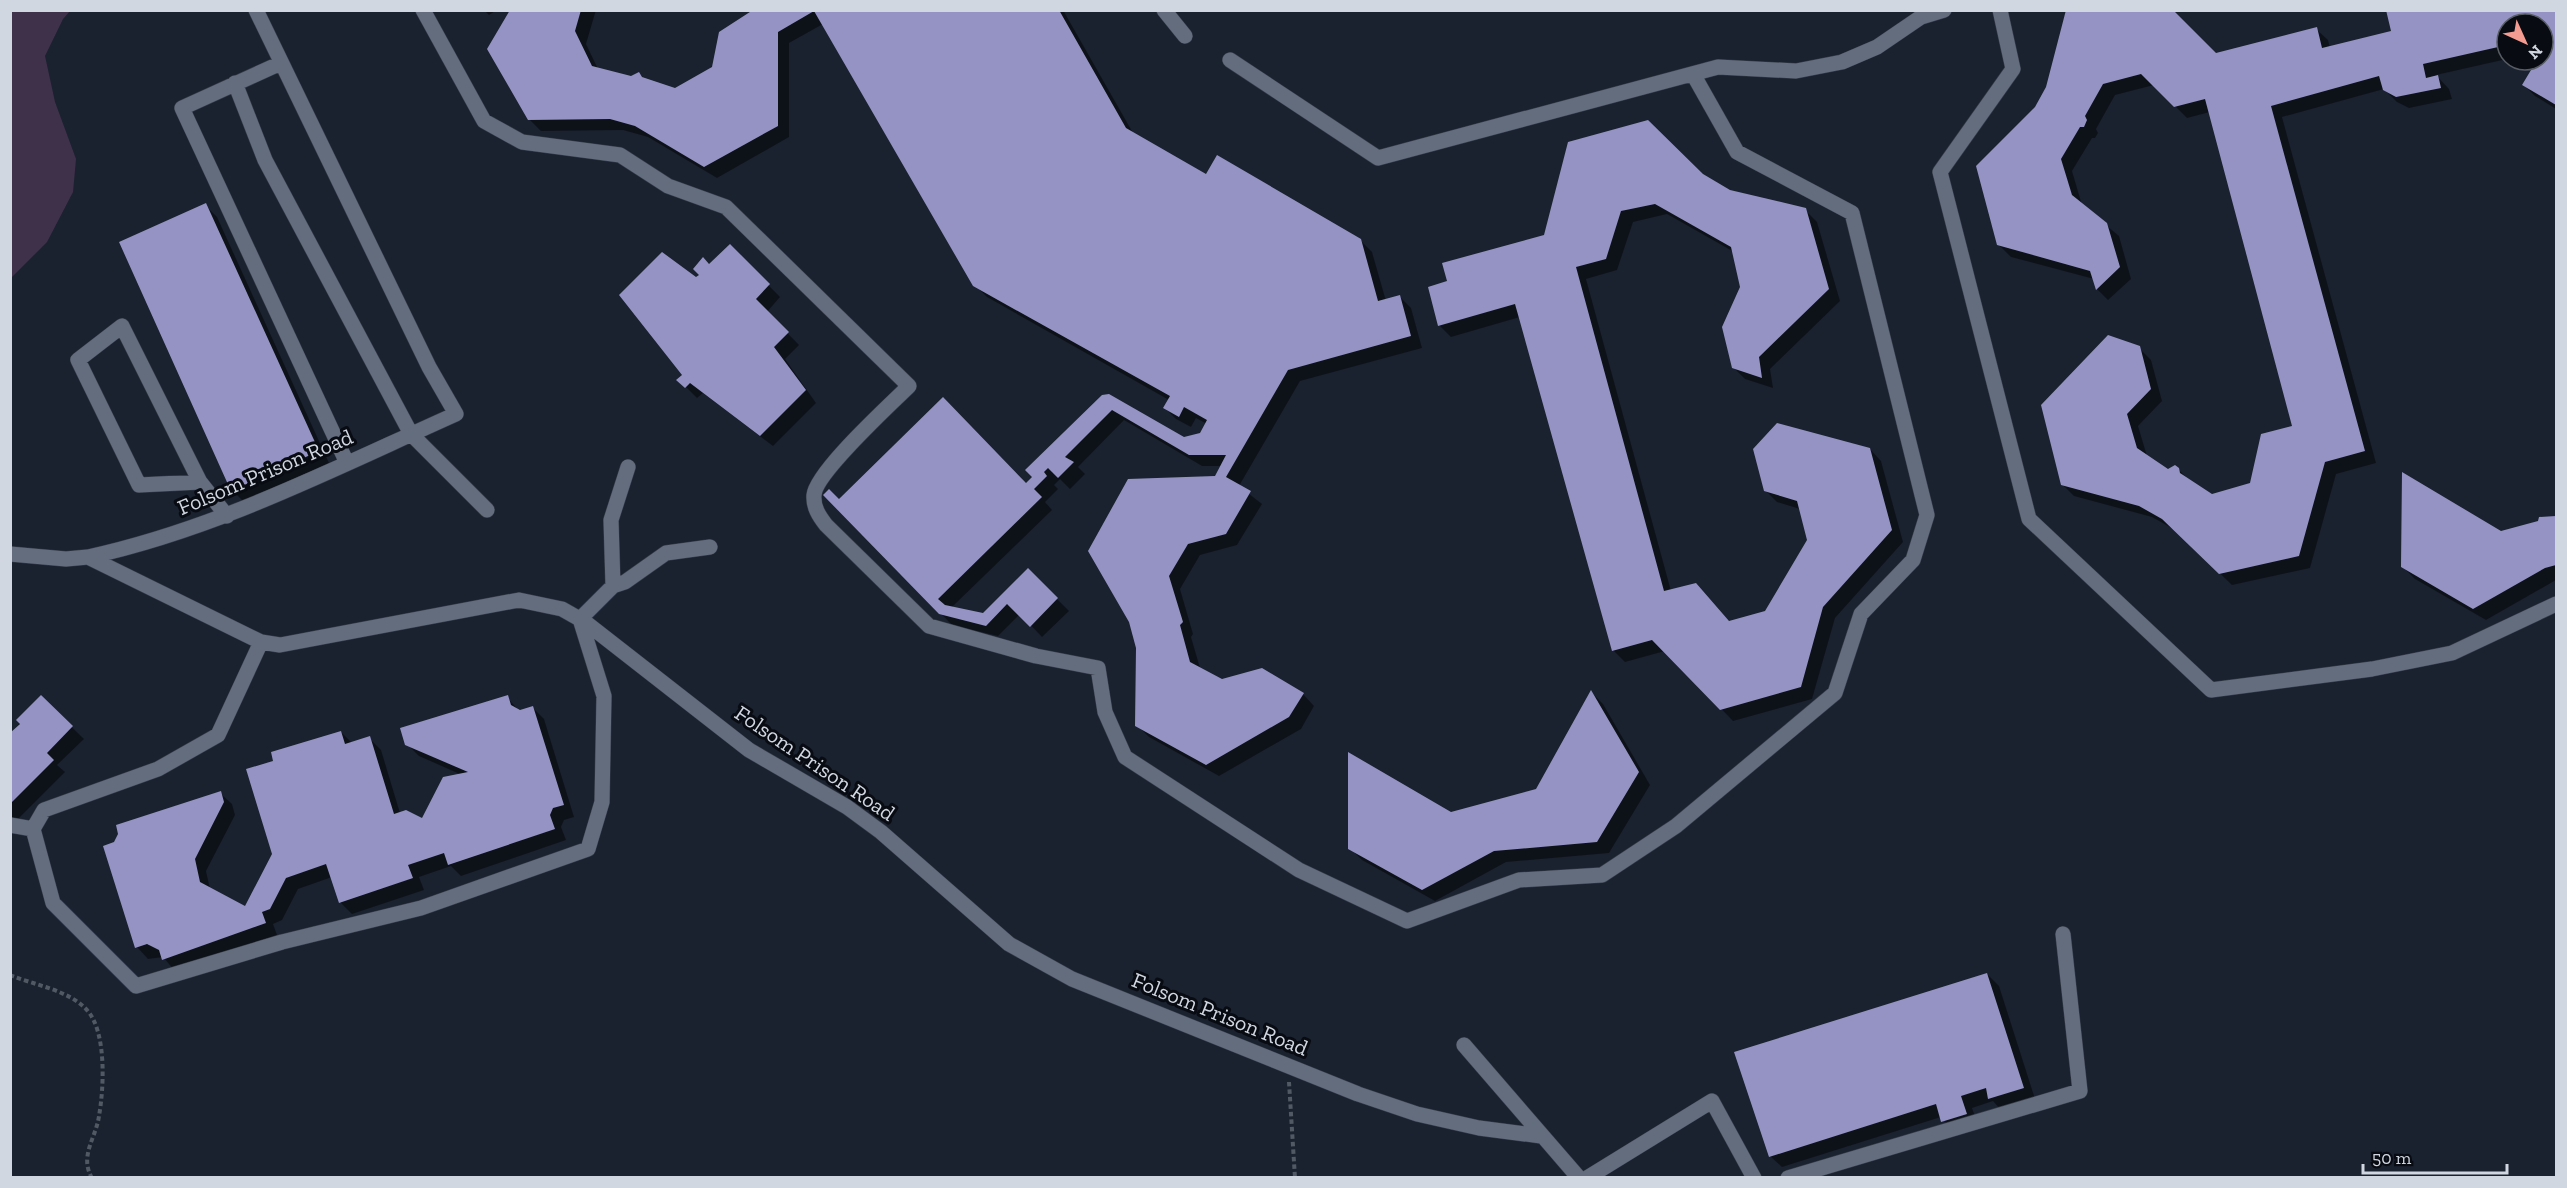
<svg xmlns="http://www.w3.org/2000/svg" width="2567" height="1188" viewBox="0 0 2567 1188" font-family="'Zilla Slab',serif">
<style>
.green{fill:#40314a}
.shadow{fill:#0007}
.building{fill:#9593c4}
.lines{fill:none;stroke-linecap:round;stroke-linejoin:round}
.minor-casing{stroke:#363c48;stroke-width:16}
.path{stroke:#515965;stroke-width:4;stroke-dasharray:4.5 3;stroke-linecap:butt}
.minor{stroke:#636d7e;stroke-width:15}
.labels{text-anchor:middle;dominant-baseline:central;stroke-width:6;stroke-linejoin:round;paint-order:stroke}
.street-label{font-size:22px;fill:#d1d7e0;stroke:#080b12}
</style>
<rect width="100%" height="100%" fill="#1a2230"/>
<path class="green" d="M11,10L70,11L63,19L45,56L55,102L76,159L73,192L47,242L11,278Z"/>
<path class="shadow" d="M484,10H497L489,15Z
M511,10H596L586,44L598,69L675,89L713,68L756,10H1063L1133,133L1206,176L1360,240L1372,252L1386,301L1400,297L1411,308L1422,348L1300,381L1239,486L1262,504L1237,545L1200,555L1180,589L1193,634L1191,637L1200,668L1222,681L1303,694L1314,706L1301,729L1219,776L1149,737L1137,725L1138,648L1130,621L1222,466H1202L1124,420L1078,467L1085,474L1070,489L1060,479L1054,485L1058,489L1045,502L1052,510L951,608L983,615L1028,570L1069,611L1042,637L1020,614L998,636L952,625L825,495L839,501L1026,485L1103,396L1184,439L1201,434L1207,424L1196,418L1191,427L1176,419L1165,408L1169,400L987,297L975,285L823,24L789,43V137L717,178L648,137L623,130L541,131L529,119Z
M2387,10H2556V109L2535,96L2524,85L2536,65L2528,60H2543V24H2507V59L2436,75L2449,89L2452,99L2409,108L2397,102L2384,89L2282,117L2376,463L2336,474L2310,568L2232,585L2175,530L2152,517L2074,496L2062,484L2139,348L2151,360L2162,401L2138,426L2147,456L2168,471L2178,469L2190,481L2212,495L2251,484L2294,427L2210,112L2187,118L2154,85L2115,95L2096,129L2098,133L2095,138H2092L2072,171L2082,205L2119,236L2131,279L2108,300L2097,289L2094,279L2011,257L1999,245L2036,108L2048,88L2215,55L2316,29L2328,40L2330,48L2392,32Z
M1702,175L1729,192L1805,210L1817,222L1840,301L1770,369L1773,388L1745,379L1733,367L1742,287L1734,252L1667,214L1633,222L1617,270L1586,279L1671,591L1696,584L1730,623L1766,613L1809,540L1800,509L1777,502L1765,490L1870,449L1881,461L1903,542L1835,618L1812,699L1733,721L1665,651L1625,662L1613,650L1520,317L1451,337L1440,326L1429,288L1449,282L1545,236Z
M205,205L217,217L329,463L244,502L232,490Z
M730,246L780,297L767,312L799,345L785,359L816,403L773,446L703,393L697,398L679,380L684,375L696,279Z
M2556,517V580L2486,620L2415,579L2403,567L2501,532Z
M1592,693L1603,704L1650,785L1609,853L1506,862L1435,901L1362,860L1350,848L1451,813L1537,790Z
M41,697L84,739L57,765L65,772L10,827V735Z
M507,697L520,712L533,708L544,719L574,817L564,820L561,827L566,840L461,876L451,866L419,877L424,890L352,914L341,903L332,877L298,889L282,920L273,924L277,935L175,971L163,957L148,959L137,947L220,793L232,804L235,815L206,871L210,889L246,908L274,854L275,762L341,732L352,743L369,738L381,750L400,813L423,820L462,775L419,756L407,744Z
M1987,974L1999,986L2035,1099L2001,1110L1993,1101L1972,1108L1978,1125L1954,1133L1941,1117L1782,1167L1770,1156Z"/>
<path class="building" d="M510,10H581L575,31L592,66L631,76L639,72L642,77L675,88L712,67L719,32L753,10H1059L1126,128L1206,174L1217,155L1361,239L1378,301L1400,295L1411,336L1288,370L1226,477L1251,491L1226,534L1188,544L1169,576L1183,622L1180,625L1190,662L1222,679L1262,668L1304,693L1289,717L1206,765L1135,726L1136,648L1129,622L1088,551L1128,479L1215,476L1226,455H1189L1112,410L1065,457L1074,462L1058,478L1048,468L1044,472L1047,476L1034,489L1042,497L938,599L945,605L983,613L1028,568L1058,598L1030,627L1007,604L986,626L939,614L823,495L829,489L839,499L943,397L1026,483L1032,477L1025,470L1102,395L1109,394L1184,437L1200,433L1207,420L1184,407L1179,417L1163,408L1170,396L973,286L814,11L778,32V126L704,167L635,126L610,119L528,120L487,49Z
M2066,10H2173L2216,53L2317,27L2322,48L2391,31L2386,10H2556V105L2522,85L2537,60H2543V24H2507V45L2423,64L2426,78L2438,75L2441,88L2396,97L2383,90L2379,76L2271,106L2365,451L2325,462L2299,556L2219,574L2162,519L2139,506L2061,485L2041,405L2108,335L2140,346L2151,389L2127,414L2137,448L2168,469L2175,465L2179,468L2180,473L2212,494L2250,483L2261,434L2292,426L2205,99L2174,107L2141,74L2103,84L2085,116L2087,120L2084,127H2080L2061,159L2072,195L2107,223L2120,267L2096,290L2090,271L1997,245L1976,166L2035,107L2046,87Z
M1648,120L1703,174L1730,190L1806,208L1829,289L1759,357L1762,378L1732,368L1722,327L1740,287L1731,247L1655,204L1621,211L1606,259L1576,267L1664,591L1696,583L1729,621L1765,611L1807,540L1797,501L1764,491L1753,449L1777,423L1870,448L1892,530L1823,607L1801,687L1720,710L1652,640L1612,651L1515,304L1438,326L1428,287L1447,281L1442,263L1544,235L1568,142Z
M206,203L319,451L231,491L119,242Z
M730,244L770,284L756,299L789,332L774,347L806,390L760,436L690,383L685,388L676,380L682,375L619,295L662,252L696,277L699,275L693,269L703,257L709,264Z
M2402,472L2501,531L2538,521L2539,517L2556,516V565L2545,568L2473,609L2401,567Z
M1591,690L1639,772L1597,842L1494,851L1422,890L1348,849V752L1451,812L1536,789Z
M41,695L73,726L47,753L54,760L10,804V733L20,724L16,720Z
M508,695L511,705L520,710L533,706L564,805L553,808L550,815L555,829L448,865L444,853L408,865L413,878L339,903L326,864L286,878L270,909L262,912L266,923L162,960L159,950L147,944L135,948L103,846L114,842L118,834L116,825L221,791L224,802L195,859L200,882L245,906L272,854L246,769L273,761L271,752L341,731L345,744L370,736L394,814L406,810L422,818L443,777L468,772L405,745L400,728Z
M1987,973L2024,1088L1988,1099L1986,1088L1961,1096L1967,1114L1941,1122L1936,1104L1769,1157L1734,1052Z"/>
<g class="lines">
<defs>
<path id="minor" d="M423,10L484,121L522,142L620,155L668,186L726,207L909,386C890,405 816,472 814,495C813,507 819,516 826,525L929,626L1036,656L1098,668L1105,712L1125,757L1299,870L1407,921L1519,880L1602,875L1676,826L1835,693L1861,614L1913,560L1927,515L1852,213L1737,152L1693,74
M1164,10L1185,36
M2000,10L2013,69L1940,172L2029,519L2211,690L2372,669L2452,653L2556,604
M1230,60L1378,158L1718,67L1796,71L1842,62L1877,47L1921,17L1944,10
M281,63L182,108L347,463
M235,83L265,160L411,434L487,510
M628,467L611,520L613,586L625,582L666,553L710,547
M200,482L139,485L78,360L122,326L200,482L227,516
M10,554L66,559L88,557L261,642L280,645L519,600L562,609L585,622L749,750L847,807L881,832L1009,944L1072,979L1358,1094L1417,1114L1479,1128L1541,1136
M88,557C217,529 335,468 456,414L429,367L256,10
M261,642L218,735L158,769L44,810L33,829L53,903L136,986L282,942L421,908L588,849L602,802L604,696L580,619L613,586
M10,825L33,829
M1464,1045L1579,1178
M1587,1178L1712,1101L1754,1178
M1788,1178L2080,1091L2063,934"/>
</defs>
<use href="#minor" class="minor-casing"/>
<path class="path" d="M10,975C34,985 68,990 86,1009C107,1030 104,1088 99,1116C96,1138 79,1156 92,1178
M1289,1082L1295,1178"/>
<use href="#minor" class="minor"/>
</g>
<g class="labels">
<g class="street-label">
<text transform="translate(265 472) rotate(-23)">Folsom Prison Road</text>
<text transform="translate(815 763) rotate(34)">Folsom Prison Road</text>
<text transform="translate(1220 1014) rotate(22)">Folsom Prison Road</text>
</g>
</g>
<rect width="2567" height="1188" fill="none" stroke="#d1d7e0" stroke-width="24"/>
<g transform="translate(2525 42) rotate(135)"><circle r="28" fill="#080b12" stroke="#585d64" stroke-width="1.5"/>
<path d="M0-4.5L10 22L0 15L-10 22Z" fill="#f59c92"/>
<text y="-9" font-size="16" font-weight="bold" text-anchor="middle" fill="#d1d7e0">N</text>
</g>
<path d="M2363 1164v9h144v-9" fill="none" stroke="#d1d7e0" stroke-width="3"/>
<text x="2372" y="1164" font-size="18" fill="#d1d7e0" stroke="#080b12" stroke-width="4.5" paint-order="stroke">50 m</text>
</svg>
